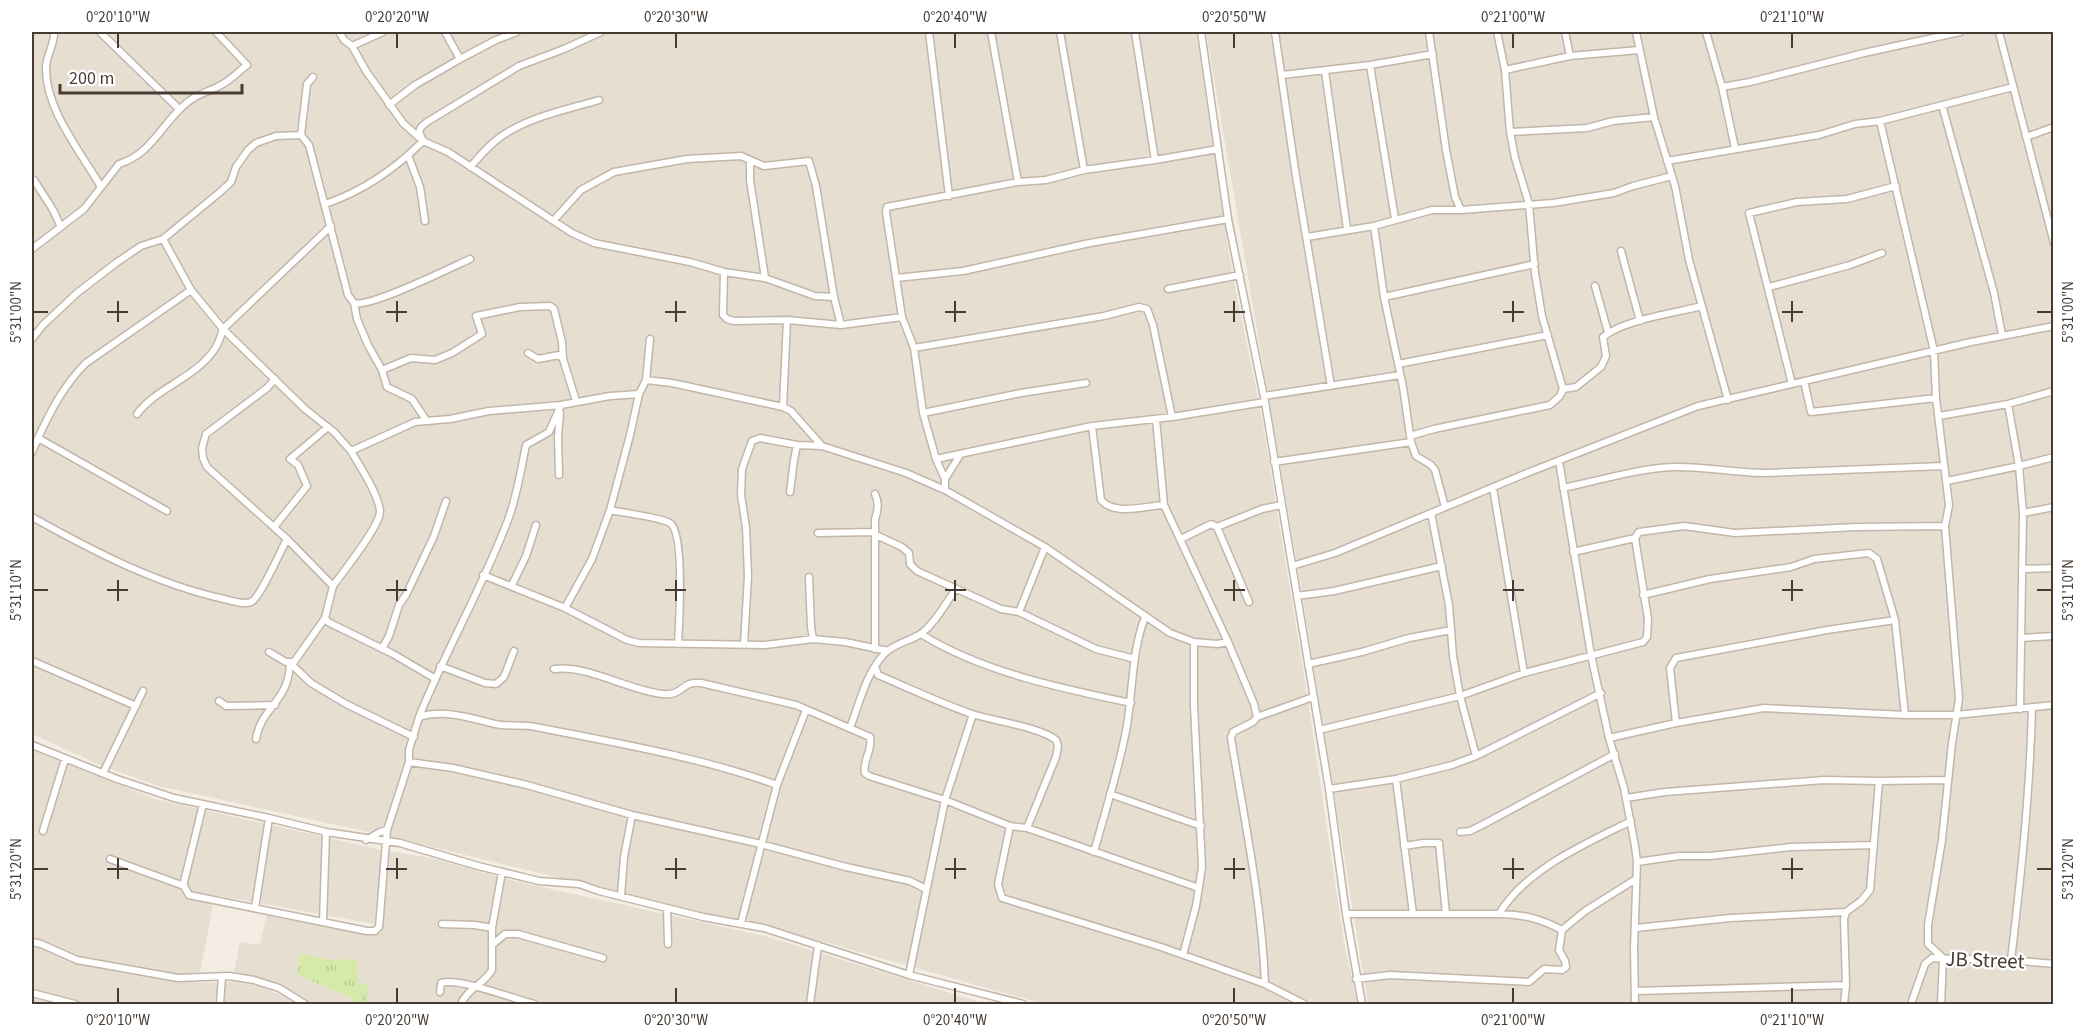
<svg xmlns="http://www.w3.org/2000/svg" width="2085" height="1036" viewBox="0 0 2085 1036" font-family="'Source Sans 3',sans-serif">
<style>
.residential{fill:#e7ded2}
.grass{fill:url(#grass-tufts)}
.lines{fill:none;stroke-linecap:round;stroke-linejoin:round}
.street-casing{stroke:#c2b6a9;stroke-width:9}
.street{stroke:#fff;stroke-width:6}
.ticks{fill:none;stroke:#463c34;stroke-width:2}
.labels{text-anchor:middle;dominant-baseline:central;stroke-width:4.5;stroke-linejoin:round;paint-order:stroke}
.street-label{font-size:21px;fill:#463c34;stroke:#fff}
.neatline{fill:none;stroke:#463c34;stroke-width:2}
.ticks-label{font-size:15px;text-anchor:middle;fill:#463c34}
</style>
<defs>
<pattern id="grass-tufts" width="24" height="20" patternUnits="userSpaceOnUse" patternTransform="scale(1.5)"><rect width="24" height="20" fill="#d5eaaa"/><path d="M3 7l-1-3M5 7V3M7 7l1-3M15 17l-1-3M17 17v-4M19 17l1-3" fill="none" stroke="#b8ca93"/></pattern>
</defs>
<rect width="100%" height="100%" fill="#f3ede4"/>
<path class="residential" d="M32,32H1196L1232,272L1262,418L1307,694L1344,943L1358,1004H1044L750,921L698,912L392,837L158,786L100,765L32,734Z
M1206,32H2053V1004H1368L1298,569Z
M32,750L155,799L382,850L374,924L215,895L198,983L234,982L260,986L300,1004H32Z
M389,851L436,859L506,879L768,937L986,1004H366L369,986L358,982L357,959L330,960L301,953L297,975L352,998L350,1004H313L274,983L234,972L240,942L260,945L267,913L362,932L381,933Z"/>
<path class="grass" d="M300,953L330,960L357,959L358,982L369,986L366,1004H350L352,998L297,975Z"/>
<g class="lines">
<defs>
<path id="street" d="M54,32C55,44 46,55 46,68C45,109 81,152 101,187
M100,32L179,109
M339,32L344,40L352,46L366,71L403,123L423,141L448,152L572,233L594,243L690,262L724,272L765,278L815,296L834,297
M929,32L949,196
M991,32L1018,182
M1060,32L1084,170
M1135,32L1155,160
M1201,32L1228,219L1265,402L1329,789L1346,914L1362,1004
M1275,32L1295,170L1331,386
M1429,32L1446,150L1455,197L1461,210
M1565,32L1570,56
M1636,32L1654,117L1675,186L1689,260L1728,400
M1706,32L1722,87L1735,148
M1999,32L2054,243
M352,46L383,32
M460,59L496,40L517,32
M1370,65L1395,219
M1505,70L1570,56L1639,50
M1325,71L1347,229
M1282,75L1370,65L1433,54
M313,77L307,84L301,135L309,145L348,295L354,303L357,319L368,345L382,370L387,387L412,399L426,420
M1722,87L1750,82L1864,53L1960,32
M389,105L415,85L460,59L445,32
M1942,105L1994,293L2002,335
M1880,121L1934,351L1936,398L1949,505L1945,526L1959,699L1952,743L1942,840L1928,925V944L1943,958L1941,1004
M1510,132L1587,128L1613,121L1654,117
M2026,137L2054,127
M408,155L420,187L425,221
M750,160V180L765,278
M1667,161L1819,135L1855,124L1880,121L2013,87
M470,167C479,157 488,146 499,138C527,117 566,110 599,100
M32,179L34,180L53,210L61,227
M325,204C364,191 395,169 423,141L419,132L421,127L427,122L519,66L564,49L601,32
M554,220L581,190L614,172L687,159L741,156L764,166L809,161L816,186L834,297L841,325
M1374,226L1384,297L1403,387L1411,442L1416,456L1431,465L1435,470L1445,507
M1307,237L1374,226L1432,210H1461L1553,203L1614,193L1633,186L1672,176
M163,239L191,290L223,329L305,409L334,432L351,451L415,422L450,419L489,411L561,405L610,396L639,394
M32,249L84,209L119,164C149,155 160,128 181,108C196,93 205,94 221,85C231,80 239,71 247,65L216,32
M1621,251L1640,321
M724,272L723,315L727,319L734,321L787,320L841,325L902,317
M896,278L963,271L1090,243L1228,219
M1595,286L1608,332
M1769,287L1850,265L1882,253
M1168,289L1240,275
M1384,297L1535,264
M354,303C370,308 450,268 470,259
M32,339L43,325L77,293L116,263L141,246L163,239L219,193L231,182L236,167L248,150L256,143L276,136L301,135
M914,348L1104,316L1139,307L1147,309L1153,325L1172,417
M528,353L538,359L559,355L563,359L576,401
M1398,364L1548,335
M382,370L411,358L435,360L452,353L482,334L476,316L520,307L550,306L554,309L562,342L563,359
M275,379L267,388L206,434L202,448L203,458L207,467L287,539L333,586L325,618L328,622L393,654L434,678
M646,380L672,383L783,407L791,411L822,446
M1804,381L1811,412L1936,398
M1792,384L1749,213L1797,202L1847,199L1896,186
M1563,389L1576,387L1601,367L1606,356L1603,337C1623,320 1675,313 1702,306
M1264,396L1400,375
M2008,404L2019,466L2023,513L2020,709
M783,407L787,320
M923,413L1021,393L1086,383
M137,414C158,386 197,378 216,347C219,342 221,335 223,329L331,226
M1939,416L2008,404L2054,391
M1156,419L1164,505L1228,642L1254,704L1257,717
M1092,426L1101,500C1115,516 1144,506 1164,505
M1410,436L1434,429L1550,405L1560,396L1563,389L1542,316L1535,273L1529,204L1515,158L1510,132L1505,70L1497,32
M38,438C51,410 64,385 86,363L191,290
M32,452L38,438L167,511
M936,459L1092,426L1172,417L1265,402
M1559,461L1591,655L1609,738L1624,788L1635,846L1637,862L1634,948L1635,1004
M1274,462L1411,442
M559,475L558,437L560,413
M945,479L960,455
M1947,481L2019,466L2054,457
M1493,488L1524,673
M1563,488C1596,481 1641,468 1673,467C1704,466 1735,473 1766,473L1944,466
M945,490V479L936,459L923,413L914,348L902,317L886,212L887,207L1018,182L1046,180L1084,170L1155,160L1218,149
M790,492L794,460L797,445
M875,494C879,502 878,511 875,519V649
M610,510C624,513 659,517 670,523C685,533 679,625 678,644
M1431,513L1449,605L1453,656L1460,696L1476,756
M2023,513L2054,507
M32,517C93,551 156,584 224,599C232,601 244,605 251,602C260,598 281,550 287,539
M274,527L307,486L298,465L290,459L328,427
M1217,527L1249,602
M818,533L875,532
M876,535L902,547L909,553L910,564L917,571L1001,609L1019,612L1096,649L1135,659
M1181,539L1211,524L1217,527L1262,509L1281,505
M1573,552L1635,538
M1292,566L1335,553L1532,471L1698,406L1971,342L2054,326
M2022,569L2054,568
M483,575L565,608L627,640L639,643L765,645L813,639L845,642L888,651
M809,577L811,627L813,639
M512,585L526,556L536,525
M333,586C343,572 381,525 380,511C378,493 360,467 351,451
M1643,595L1710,579L1791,567L1814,559L1869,553L1877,559L1895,620L1905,715
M1297,596L1334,591L1442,566
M565,608L592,559L610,510L630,435L639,394L646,380L650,339
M1019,612L1045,547
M921,634C982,672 1060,688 1131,703
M2021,638L2054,636
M744,644L748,576L746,527L741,495L742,469L752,441L760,438L797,445L822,446L906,473L945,490L1045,547L1170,633L1194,642L1217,644L1228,642
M382,649L389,636L399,605L406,595L434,536L446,501
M269,652L286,662H294L325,618
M32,661L136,706
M290,663L311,683L346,704L414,737
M1308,664L1362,652L1409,638L1451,630
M440,666L485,683L496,684L504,677L514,651
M875,666L878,675C909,688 940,703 972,714C994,721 1040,727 1056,740L1058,746L1056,757L1027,828
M554,669C590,665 626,690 663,694C684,696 680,681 701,683L796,705L870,737C873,750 862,761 865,773L869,776L945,800L1010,826L1027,828L1199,888
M219,701L226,706L275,705
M419,717C446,650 482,588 508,520C517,496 521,470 526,445L549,432L561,405
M1676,723L1764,708L1905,715H1956L2054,705
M850,728C860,702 866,673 885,653C895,643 911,641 922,633C936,622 945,604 956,589
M1319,730L1460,696L1524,673L1643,642L1647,637L1648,619L1635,538L1639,532L1684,526L1735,533L1857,527L1945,526
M1609,738L1676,723L1670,668L1676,658L1827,630L1895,620
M256,739C261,707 289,702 290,663
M32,745L117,779L174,798L269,818L326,832L400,843L478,866L539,881L579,884L599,891L703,917L764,928L909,975L1023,1004
M409,762L453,768L527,785L632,815L761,844L846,867L910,881L926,889
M103,773L143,691
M1396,779L1413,914
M1329,789L1396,779L1452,765L1476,756L1601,693
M1110,794L1201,826
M1626,798L1665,792L1824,780L1879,781L1947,780
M203,804L184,882V886L189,895L367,931H375L379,927L387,830L409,762V750L419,717C445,709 470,718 495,724C508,727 523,724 536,727C617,743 700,757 777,785
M1010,826L998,884L1002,898L1161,947L1265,984L1304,1004
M43,831L65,759
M1460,832L1470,831L1484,824L1615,754
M366,840L380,832L387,830
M1404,846L1424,843H1439L1446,914
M1094,852C1105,812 1118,772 1126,731C1133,694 1131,653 1145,617
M110,859L184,886
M1637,862L1679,856H1710L1791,847L1874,845
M621,896L624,857L632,815
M255,908L269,818
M667,908L668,944
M1346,914H1499C1526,869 1585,844 1631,821
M323,922L326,832
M741,923L777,785L806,710
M442,924L475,925L492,928
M1636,928L1730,918L1846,912
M1562,930L1585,911L1636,879
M32,942L41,944L77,960L178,978L229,976L254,980L279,988L305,1004
M492,945L505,934H518L603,958
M1183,955L1196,906L1202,867L1194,706V642
M2011,960C2021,876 2030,792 2032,707
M909,975L945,800L973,714
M1356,979L1390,975L1529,982L1544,969L1562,970L1566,967L1565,961L1559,950L1562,930C1541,919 1523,914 1499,914
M1265,984C1262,903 1244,818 1231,738L1233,732L1253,722L1257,717L1313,697
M1635,991L1846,985
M440,992L441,983C458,977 514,999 534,1004
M32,993L75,1004
M220,1004L222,977
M461,1004C467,989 484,984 492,970V928L502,872
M810,1004L818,945
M1844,1004L1846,985L1844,919L1846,912L1861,901L1870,890L1879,781
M1911,1004L1925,964L1932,958L2011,960L2054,964"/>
</defs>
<use href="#street" class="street-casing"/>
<use href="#street" class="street"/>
</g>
<path class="ticks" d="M118,33V48M397,33V48M676,33V48M955,33V48M1234,33V48M1513,33V48M1792,33V48M118,301V322M397,301V322M676,301V322M955,301V322M1234,301V322M1513,301V322M1792,301V322M33,312H48M107,312H128M386,312H407M665,312H686M945,312H966M1224,312H1245M1503,312H1524M1782,312H1803M2037,312H2052M118,580V601M397,580V601M676,580V601M955,580V601M1234,580V601M1513,580V601M1792,580V601M33,590H48M107,590H128M386,590H407M665,590H686M945,590H966M1224,590H1245M1503,590H1524M1782,590H1803M2037,590H2052M118,858V879M397,858V879M676,858V879M955,858V879M1234,858V879M1513,858V879M1792,858V879M33,869H48M107,869H128M386,869H407M665,869H686M945,869H966M1224,869H1245M1503,869H1524M1782,869H1803M2037,869H2052M118,988V1003M397,988V1003M676,988V1003M955,988V1003M1234,988V1003M1513,988V1003M1792,988V1003"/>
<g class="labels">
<g class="street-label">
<text transform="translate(1985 960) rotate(2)">JB Street</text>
</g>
</g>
<rect width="2085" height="1036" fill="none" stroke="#ffffff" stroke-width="66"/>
<path d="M60 84v9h182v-9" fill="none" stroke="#463c34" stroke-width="3"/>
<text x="69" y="84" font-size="18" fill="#463c34" stroke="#ffffff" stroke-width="4.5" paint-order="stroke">200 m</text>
<rect x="33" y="33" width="2019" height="970" class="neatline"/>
<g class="ticks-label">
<text x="118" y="22">0°20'10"W</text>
<text x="397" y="22">0°20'20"W</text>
<text x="676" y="22">0°20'30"W</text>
<text x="955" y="22">0°20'40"W</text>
<text x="1234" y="22">0°20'50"W</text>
<text x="1513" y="22">0°21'00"W</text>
<text x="1792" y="22">0°21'10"W</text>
<text transform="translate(2068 312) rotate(-90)" y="5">5°31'00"N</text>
<text transform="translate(16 312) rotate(-90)" y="5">5°31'00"N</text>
<text transform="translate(2068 590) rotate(-90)" y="5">5°31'10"N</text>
<text transform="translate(16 590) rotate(-90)" y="5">5°31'10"N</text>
<text transform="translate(2068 869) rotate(-90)" y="5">5°31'20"N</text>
<text transform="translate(16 869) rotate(-90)" y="5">5°31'20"N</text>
<text x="118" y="1025">0°20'10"W</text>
<text x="397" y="1025">0°20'20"W</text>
<text x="676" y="1025">0°20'30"W</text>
<text x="955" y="1025">0°20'40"W</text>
<text x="1234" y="1025">0°20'50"W</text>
<text x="1513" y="1025">0°21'00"W</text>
<text x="1792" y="1025">0°21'10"W</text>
</g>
</svg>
